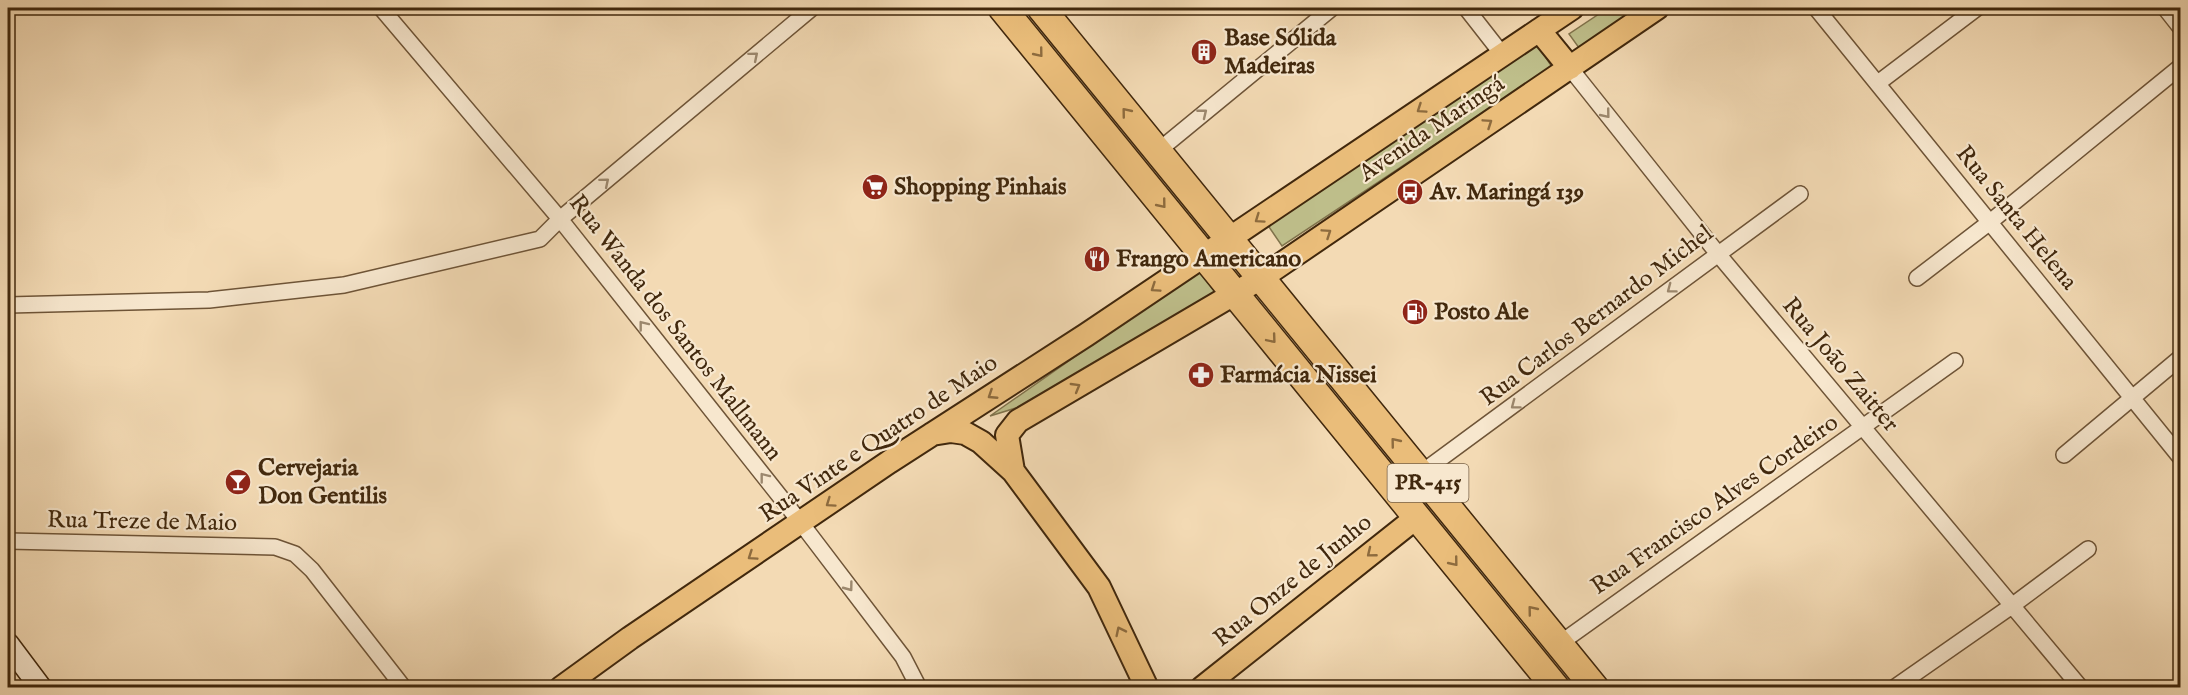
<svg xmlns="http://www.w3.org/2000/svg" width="2188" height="695" viewBox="0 0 2188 695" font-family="'IM FELL English',serif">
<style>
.green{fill:#bebe8a;stroke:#80734c;stroke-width:1.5}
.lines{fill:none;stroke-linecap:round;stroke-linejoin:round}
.street-casing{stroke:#6e5437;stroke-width:18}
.secondary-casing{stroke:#41280d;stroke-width:24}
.primary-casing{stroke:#41280d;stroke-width:26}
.highway-casing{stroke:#41280d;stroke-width:30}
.street{stroke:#f7e7ce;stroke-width:15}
.secondary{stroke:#f7e7ce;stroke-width:21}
.primary{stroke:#eabd7a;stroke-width:22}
.highway{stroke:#eabd7a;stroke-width:27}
.oneway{stroke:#8d6b3e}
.oneway2{stroke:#9c886e}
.labels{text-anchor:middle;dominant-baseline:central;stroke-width:4.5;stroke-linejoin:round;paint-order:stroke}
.shield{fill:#f7e7ce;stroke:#786147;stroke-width:1.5}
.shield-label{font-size:22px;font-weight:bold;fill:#41280d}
.poi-label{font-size:24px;font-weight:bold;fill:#41280d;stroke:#f7e7ce;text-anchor:start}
.street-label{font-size:24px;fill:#41280d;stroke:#f7e7ce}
</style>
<rect width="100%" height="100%" fill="#f3dab4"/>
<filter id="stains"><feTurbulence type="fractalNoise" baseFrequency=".00333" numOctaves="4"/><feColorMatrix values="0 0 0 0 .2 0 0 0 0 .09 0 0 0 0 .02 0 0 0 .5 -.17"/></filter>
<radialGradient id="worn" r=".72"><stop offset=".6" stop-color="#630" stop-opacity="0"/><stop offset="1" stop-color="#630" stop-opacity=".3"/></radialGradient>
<path class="green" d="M1608,8H1640L1582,52L1569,34Z
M1537,44L1552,67L1282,246L1267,224Z
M1199,270L1217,295L1045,399L990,416Z"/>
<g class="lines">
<defs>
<path id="street" d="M381,8L560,219L801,523L903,657L919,688
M1466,8L1502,54
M1816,8L2180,457
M2165,8L2180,27
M1570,68L1718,254L2081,688
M1878,83L1977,8
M1158,151L1332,8
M1917,278L1990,222L2180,67
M8,305L209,300L344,285L540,239L560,219L812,8
M2064,455L2180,358
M1421,473L1800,194
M8,541L275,547L295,554L312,570L404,688
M1559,644L1955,361
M1894,688L2013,605L2088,549"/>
<path id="secondary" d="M8,644L41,688"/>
<path id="primary" d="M1539,30L1570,68
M932,434L951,431L965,433L981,442L1013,471L1099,587L1147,688
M1013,471L1007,435L1018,421L1261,278L1657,8
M561,688L630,638L889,462L1086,335L1572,8
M1202,688L1417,517"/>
<path id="highway" d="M1002,8L1556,688
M1041,8L1595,688"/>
</defs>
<use href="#street" class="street-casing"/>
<use href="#secondary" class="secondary-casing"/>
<use href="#primary" class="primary-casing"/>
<use href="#highway" class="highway-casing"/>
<use href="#street" class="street"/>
<use href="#secondary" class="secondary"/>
<use href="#primary" class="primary"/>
<use href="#highway" class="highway"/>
</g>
<defs><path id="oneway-chevron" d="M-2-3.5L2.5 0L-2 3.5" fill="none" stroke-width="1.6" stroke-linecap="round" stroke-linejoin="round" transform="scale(1.5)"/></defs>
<g class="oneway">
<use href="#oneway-chevron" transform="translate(1039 53) rotate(51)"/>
<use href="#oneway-chevron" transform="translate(1421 109) rotate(146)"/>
<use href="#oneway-chevron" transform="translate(1126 112) rotate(-129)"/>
<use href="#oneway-chevron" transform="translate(1488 123) rotate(-34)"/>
<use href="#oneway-chevron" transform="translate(1162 204) rotate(51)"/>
<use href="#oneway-chevron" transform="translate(1259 219) rotate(145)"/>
<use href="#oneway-chevron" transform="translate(1327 233) rotate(-34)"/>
<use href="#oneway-chevron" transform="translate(1155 288) rotate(146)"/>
<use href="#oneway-chevron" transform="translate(1272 339) rotate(50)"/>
<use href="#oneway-chevron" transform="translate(1076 387) rotate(-30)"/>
<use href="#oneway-chevron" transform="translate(992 395) rotate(147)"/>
<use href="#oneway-chevron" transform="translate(1395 442) rotate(-129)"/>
<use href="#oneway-chevron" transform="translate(830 503) rotate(145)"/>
<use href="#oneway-chevron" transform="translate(1371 553) rotate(141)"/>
<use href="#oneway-chevron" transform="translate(752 556) rotate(146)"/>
<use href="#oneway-chevron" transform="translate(1454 562) rotate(51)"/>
<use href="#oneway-chevron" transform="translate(1532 610) rotate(-129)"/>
<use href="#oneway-chevron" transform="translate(1120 631) rotate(-116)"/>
</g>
<g class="oneway2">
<use href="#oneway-chevron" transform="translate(754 56) rotate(-40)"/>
<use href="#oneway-chevron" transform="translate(1203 113) rotate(-39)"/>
<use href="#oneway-chevron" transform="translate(1606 114) rotate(51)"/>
<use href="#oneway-chevron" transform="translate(605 182) rotate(-40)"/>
<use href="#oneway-chevron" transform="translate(1671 289) rotate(143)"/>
<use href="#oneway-chevron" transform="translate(643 325) rotate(-128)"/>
<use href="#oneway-chevron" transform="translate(1515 405) rotate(143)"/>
<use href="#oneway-chevron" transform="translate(764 477) rotate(-128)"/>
<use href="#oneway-chevron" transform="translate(849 587) rotate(53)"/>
</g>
<defs>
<symbol id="building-disc" viewBox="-11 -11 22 22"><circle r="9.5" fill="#8f2418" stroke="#f7e7ce"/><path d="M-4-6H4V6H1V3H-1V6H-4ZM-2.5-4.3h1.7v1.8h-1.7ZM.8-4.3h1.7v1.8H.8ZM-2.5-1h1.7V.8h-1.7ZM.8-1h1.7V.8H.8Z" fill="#fff"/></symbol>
<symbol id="supermarket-disc" viewBox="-11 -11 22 22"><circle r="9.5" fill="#8f2418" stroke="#f7e7ce"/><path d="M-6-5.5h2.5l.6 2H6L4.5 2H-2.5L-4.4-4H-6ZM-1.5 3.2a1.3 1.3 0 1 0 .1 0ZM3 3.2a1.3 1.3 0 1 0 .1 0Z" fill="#fff"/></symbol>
<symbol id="bus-disc" viewBox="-11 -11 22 22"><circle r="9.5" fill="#8f2418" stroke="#f7e7ce"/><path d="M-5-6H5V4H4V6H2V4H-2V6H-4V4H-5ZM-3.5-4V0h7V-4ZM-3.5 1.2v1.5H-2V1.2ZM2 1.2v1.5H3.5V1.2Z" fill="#fff"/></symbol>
<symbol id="restaurant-disc" viewBox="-11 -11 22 22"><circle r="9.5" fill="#8f2418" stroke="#f7e7ce"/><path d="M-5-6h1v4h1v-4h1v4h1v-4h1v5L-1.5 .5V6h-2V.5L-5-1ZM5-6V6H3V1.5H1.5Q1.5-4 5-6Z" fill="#fff"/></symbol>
<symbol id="fuel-disc" viewBox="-11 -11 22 22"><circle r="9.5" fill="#8f2418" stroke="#f7e7ce"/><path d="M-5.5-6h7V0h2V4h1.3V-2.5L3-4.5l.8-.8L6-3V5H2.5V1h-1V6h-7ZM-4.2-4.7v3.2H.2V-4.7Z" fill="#fff"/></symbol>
<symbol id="pharmacy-disc" viewBox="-11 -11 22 22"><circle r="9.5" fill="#8f2418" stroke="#f7e7ce"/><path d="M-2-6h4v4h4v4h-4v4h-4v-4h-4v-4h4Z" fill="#fff"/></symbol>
<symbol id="bar-disc" viewBox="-11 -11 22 22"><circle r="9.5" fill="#8f2418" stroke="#f7e7ce"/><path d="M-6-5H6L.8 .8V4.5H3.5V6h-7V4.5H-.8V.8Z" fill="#fff"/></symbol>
</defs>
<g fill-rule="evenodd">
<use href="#building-disc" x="1189" y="37" width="30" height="30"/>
<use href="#supermarket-disc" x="860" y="172" width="30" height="30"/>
<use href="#bus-disc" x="1395" y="177" width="30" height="30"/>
<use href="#restaurant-disc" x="1082" y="244" width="30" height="30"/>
<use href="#fuel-disc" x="1400" y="297" width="30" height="30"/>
<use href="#pharmacy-disc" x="1186" y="360" width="30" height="30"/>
<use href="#bar-disc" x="223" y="467" width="30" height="30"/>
</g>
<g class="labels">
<rect class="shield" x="1387.5" y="464" width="81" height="38" rx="4.5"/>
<g class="shield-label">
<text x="1428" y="483">PR-415</text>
</g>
<g class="poi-label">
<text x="1224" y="38">Base Sólida<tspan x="1224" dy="28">Madeiras</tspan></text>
<text x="894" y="187">Shopping Pinhais</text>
<text x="1430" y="192">Av. Maringá 139</text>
<text x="1116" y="259">Frango Americano</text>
<text x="1434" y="312">Posto Ale</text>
<text x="1220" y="375">Farmácia Nissei</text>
<text x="258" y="468">Cervejaria<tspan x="258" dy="28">Don Gentilis</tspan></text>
</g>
<g class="street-label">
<text transform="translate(1432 129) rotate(-34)">Avenida Maringá</text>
<text transform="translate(2016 218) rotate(51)">Rua Santa Helena</text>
<text transform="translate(1597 316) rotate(-37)">Rua Carlos Bernardo Michel</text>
<text transform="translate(675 328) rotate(52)">Rua Wanda dos Santos Mallmann</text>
<text transform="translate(1840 365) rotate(50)">Rua João Zaitter</text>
<text transform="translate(879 439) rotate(-34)">Rua Vinte e Quatro de Maio</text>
<text transform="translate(1715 505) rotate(-35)">Rua Francisco Alves Cordeiro</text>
<text transform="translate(142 522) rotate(1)">Rua Treze de Maio</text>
<text transform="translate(1293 581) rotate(-39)">Rua Onze de Junho</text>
</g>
</g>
<rect width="2188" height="695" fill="none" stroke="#f3dab4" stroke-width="30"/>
<rect x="9" y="9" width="2170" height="677" fill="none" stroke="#41280d" stroke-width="3"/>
<rect x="15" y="15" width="2158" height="665" fill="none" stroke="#41280d" stroke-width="1.5"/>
<rect width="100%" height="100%" filter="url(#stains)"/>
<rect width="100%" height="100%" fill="url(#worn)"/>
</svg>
